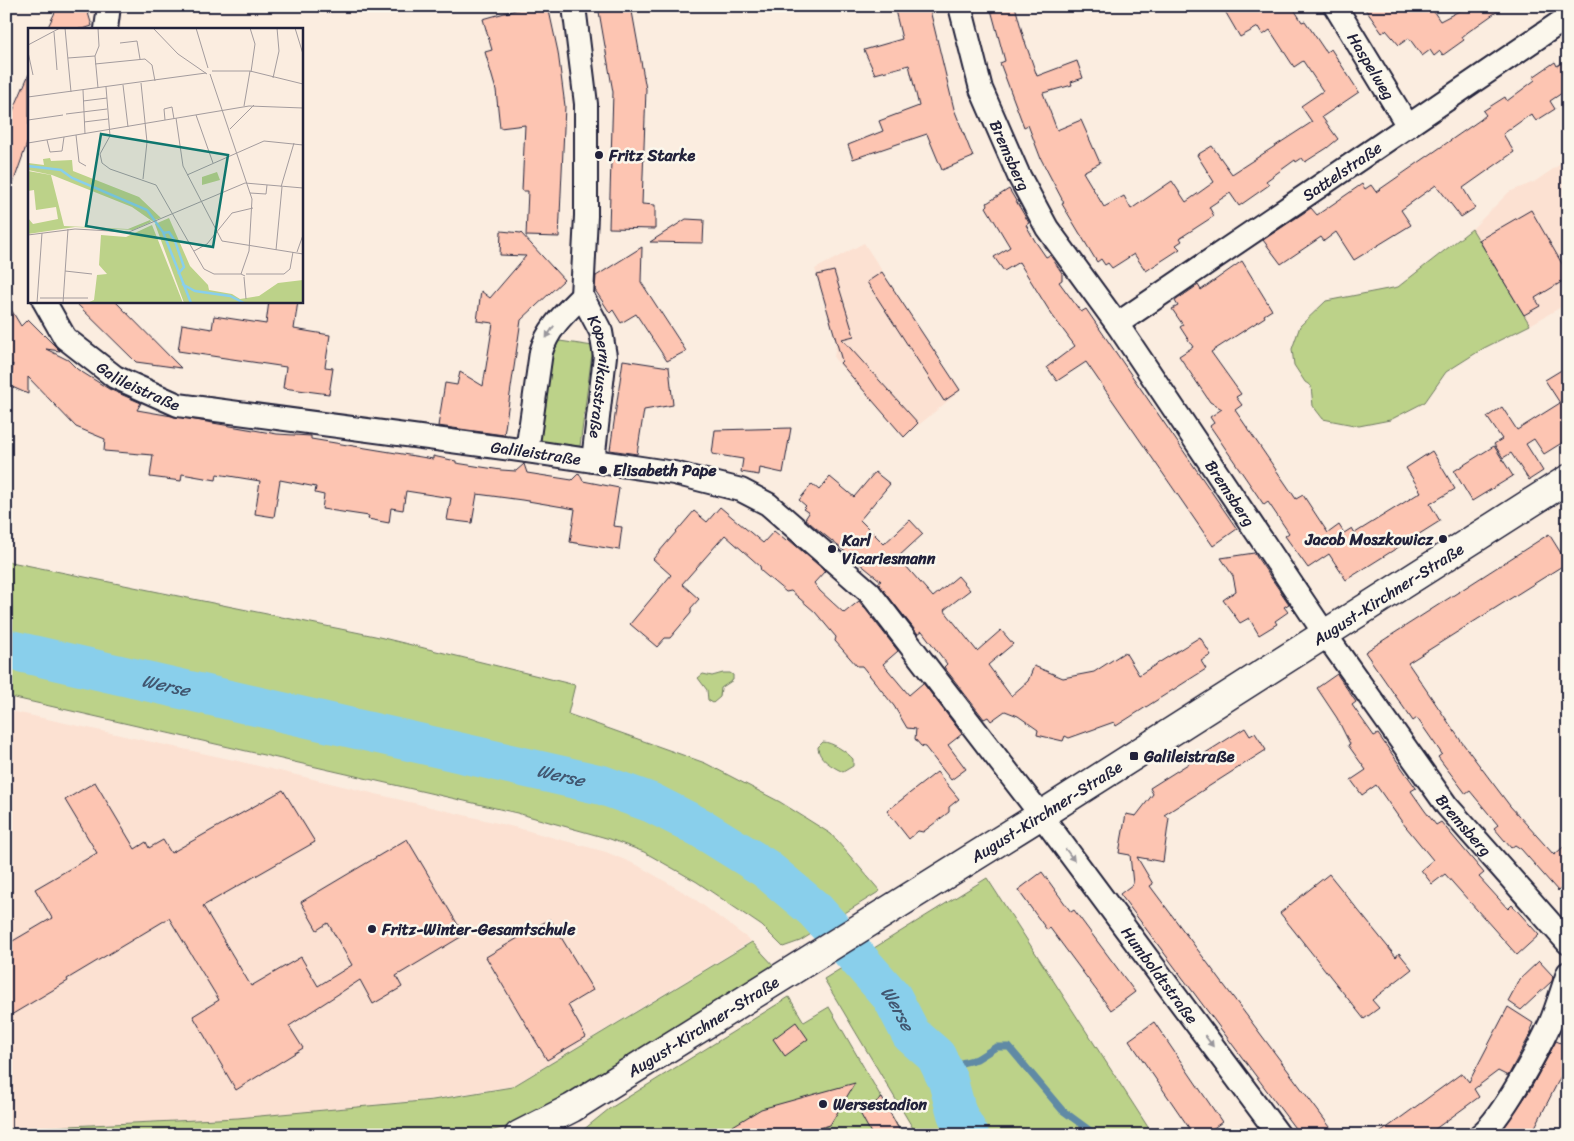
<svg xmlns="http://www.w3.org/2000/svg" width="1574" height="1141" viewBox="0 0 1574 1141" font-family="Sriracha,sans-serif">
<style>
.built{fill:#fce1d2}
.green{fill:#bcd289;stroke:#6f7a62}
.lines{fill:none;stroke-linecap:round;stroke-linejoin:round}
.stream{stroke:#608aa5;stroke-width:7}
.river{stroke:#89cfeb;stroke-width:40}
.building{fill:#fdc5b2;stroke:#22223b}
.minor-casing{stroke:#22223b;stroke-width:26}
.tertiary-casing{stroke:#22223b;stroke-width:31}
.minor{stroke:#fbf7ec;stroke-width:22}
.tertiary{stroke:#fbf7ec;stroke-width:28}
.oneway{fill:#99979c}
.poi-dot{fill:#22223b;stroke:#fbf7ec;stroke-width:2}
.labels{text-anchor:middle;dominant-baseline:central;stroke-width:5;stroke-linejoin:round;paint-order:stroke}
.street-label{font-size:16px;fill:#22223b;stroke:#fbf7ec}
.poi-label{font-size:16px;font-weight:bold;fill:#22223b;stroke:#fbf7ec;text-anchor:start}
.water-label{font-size:18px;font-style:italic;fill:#415670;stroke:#fbf7ec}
.inset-river{fill:none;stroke:#89cfeb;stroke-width:2.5}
.inset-road{fill:none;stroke:#a49c9e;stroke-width:1}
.view{fill:#0f766e;fill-opacity:0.15;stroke:#0f766e;stroke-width:2.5}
.inset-edge{fill:none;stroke:#22223b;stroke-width:2.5}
</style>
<rect width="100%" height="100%" fill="#fbede0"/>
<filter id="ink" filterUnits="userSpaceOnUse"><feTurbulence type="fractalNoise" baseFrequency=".02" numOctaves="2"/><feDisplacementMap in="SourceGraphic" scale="10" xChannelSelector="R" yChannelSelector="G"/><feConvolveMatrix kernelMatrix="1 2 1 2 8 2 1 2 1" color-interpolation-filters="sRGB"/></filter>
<g filter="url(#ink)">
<path class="built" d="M1568,159V303L1530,325L1472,229L1509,192L1534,182Z
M864,243L960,391L904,437L834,358L836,342L815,269Z
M6,710L229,759L514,827L606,852L637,865L692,897L751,941L512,1086L433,1099L239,1118L6,1128Z"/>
<path class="green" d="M1472,229L1530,325L1484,348L1446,372L1425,402L1390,420L1359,426L1323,419L1313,406L1311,386L1305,382L1294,365L1292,349L1300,326L1326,301L1398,287Z
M553,340L593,346L580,446L540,441Z
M6,561L375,636L575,685L568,714L705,763L780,802L831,834L880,891L800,941L783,947L762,926L697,882L644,852L610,839L517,813L6,696Z
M723,673H730L733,675V680L721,688L720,697L713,703L708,700L707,690L698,678L703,674L712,676Z
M823,742C832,742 847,752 853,759V766L843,772C833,767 818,759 818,747Z
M987,878L1137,1110L1153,1135H917L824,979Z
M752,942L776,968L565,1101L503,1128L470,1135H337V1130L277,1135H6V1129L238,1118L433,1100L512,1087Z
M789,997L804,1022L829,1007L903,1135H577L609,1109Z"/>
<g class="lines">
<path class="stream" d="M942,1068L977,1059L996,1047H1009L1062,1110L1096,1135"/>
<path class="river" id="s1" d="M6,649L602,785L652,803L701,828L765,868L815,910L892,997L911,1034L936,1056L948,1081L957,1114L969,1135"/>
</g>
<path class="building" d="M58,6H86L92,26L83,29H47Z
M518,6H548L558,52L565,106L559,237L526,236L528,191H522L525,125L500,128L496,90L485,52L492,50L483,19L519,9Z
M598,6H631L646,89L642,204L655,205V229L609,228L613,92Z
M894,6H929L954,109L973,157L942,170L927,134L853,159L848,145L883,131L879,121L919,106L909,65L875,74L864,50L902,39Z
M990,6H1015L1024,39L1037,76L1077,61L1083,78L1071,82L1072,85L1043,93L1057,130L1081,120L1100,163L1083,172L1104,207L1124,196L1131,209L1172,181L1186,202L1214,182L1197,155L1212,146L1232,174L1312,122L1301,106L1323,91L1303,61L1294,67L1270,30L1263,35L1258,27L1240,37L1222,6H1292L1302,22L1305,21L1326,52L1331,49L1359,92L1322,117L1338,139L1327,148L1305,162L1302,158L1296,162L1295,160L1266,181L1269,185L1239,206L1230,193L1209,207L1214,216L1180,238L1182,241L1176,245L1180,249L1146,271L1134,254L1112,268L1108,263L1105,265L1101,259L1097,262L1062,204L1064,203L1041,159L1028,125L1024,127L1000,63L1005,61Z
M1363,6H1430L1440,21L1469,6H1505L1468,32L1462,37L1464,40L1443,55L1440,51L1434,56L1430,50L1422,56L1409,38L1399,45L1386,30L1382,33Z
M1568,59V89L1550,101L1555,109L1536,121L1531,114L1503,134L1514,152L1463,188L1475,208L1461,217L1436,185L1401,210L1411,225L1354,260L1336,232L1324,241L1321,237L1281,264L1263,240L1311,208L1317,215L1362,184L1365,189L1371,185L1376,192L1480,120L1486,115L1483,111L1505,97L1507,101L1535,80L1533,77L1555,62L1557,66Z
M29,74V138L9,195H6V127Z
M1009,189L1029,223L1026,225L1035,241L1046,257L1050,255L1062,273V280L1059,282L1081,312L1086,309L1237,529L1213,546L1086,362L1057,381L1047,367L1075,346L1052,315L1019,262L1004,271L994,257L1010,247L986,207L988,205L987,203Z
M1531,210L1568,274V278L1535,298L1540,306L1524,315L1479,240Z
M686,219L704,220L703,243L650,242Z
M501,231L521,233L564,280L521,320L504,435L438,426L445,383L457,385L460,372L483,386L493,323L477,321L481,291L490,298L526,256L500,255Z
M642,247L641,282L686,351L667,361L636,314L621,323L613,310L610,313L595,290L596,276Z
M1242,261L1272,310L1264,315L1265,317L1211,352L1241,394L1236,397L1242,405L1235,410L1296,499L1303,495L1328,533L1339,525L1344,533L1352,528L1355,533L1421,492L1406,468L1432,451L1455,489L1430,504L1440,521L1346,580L1329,554L1308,568L1285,536L1289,533L1268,502L1264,505L1210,426L1214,423L1210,417L1222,409L1210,402L1179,356L1193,347L1180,327L1183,325L1172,309L1178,306L1175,301L1198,285L1201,290Z
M834,271L854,336L842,339L918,423L904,437L840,363L842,361L817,275Z
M882,272L960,390L944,401L867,282Z
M6,301L21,326L28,319L60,351L46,349L68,360L77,369L109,389L141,403L137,410L277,434L311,436V439L433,459V456L456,461V463L501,470L516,471L524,464L527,473L572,480L579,473L583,481L619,488L613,526L622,527L619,550L570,542L575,509L522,500L477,494L472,523L447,520L451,498L406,491L403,510L391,508L389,523L368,519L369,516L322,509L324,495L315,493L316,487L280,480L274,517L255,514L260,481L217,474L216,480L182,474L181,481L150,477L153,455L104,451L105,439L76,427L28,377V394L10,386L13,364L6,368Z
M74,301H115L181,368L136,362Z
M269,301H298L294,329L330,335L325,367L333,368L329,394L283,388L286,367L178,351L182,324L212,329L214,316L266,324Z
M623,360L669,367L673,405L644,410L637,454L610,450Z
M1568,366V439L1544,454L1534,439L1526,444L1543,471L1529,480L1511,453L1503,458L1494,444L1502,439L1487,417L1502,407L1517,430L1560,403L1545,380Z
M791,428L783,473L760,468L759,475L741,472L743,459L712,454L715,430Z
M1494,446L1513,476L1472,501L1454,471Z
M875,472L890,484L860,520L884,544L910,520L923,534L898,557L933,597L958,576L970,590L944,610L977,651L1001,630L1013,644L988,665L1011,696L1028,681L1034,666L1063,678L1094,672L1125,652L1139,675L1200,637L1211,655L1201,661L1206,669L1116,726L1114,722L1069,738L1065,736L1063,741L1037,735L1038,730L1018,716L1005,711L991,721L988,717L984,719L944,667L947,664L922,631L918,634L878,583L881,581L805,519L809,513L803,509L806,506L799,500L812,484L819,490L830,477L854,497Z
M720,507L763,543L774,531L786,541L788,539L825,571L814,583L820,591L844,613L859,601L898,651L883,664L909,695L923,683L962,734L948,745L966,769L951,780L925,747L921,746L915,739L916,729L907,728L894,706L862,666H857L835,641L836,637L815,612L791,591L786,592L761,571L760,566L725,535L682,584L699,599L691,608V613L670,638H665L657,647L630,624L671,575L653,559L694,511L707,522Z
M1549,534L1567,563L1408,663L1461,741L1510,806L1554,855L1568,843V882L1558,891L1521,849L1515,845L1511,848L1494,828L1498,825L1470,791L1466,794L1438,757L1442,754L1417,718L1413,721L1365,652Z
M1254,553L1289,604L1284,607L1288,612L1275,621L1277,624L1259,635L1249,618L1240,623L1223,600L1236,591L1233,576L1221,558Z
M1337,674L1356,702L1352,705L1374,736L1378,734L1416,788L1411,791L1425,811L1436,825L1441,822L1484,873L1479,877L1508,909L1512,905L1539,935L1517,955L1445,874L1432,884L1421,870L1433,860L1402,822L1376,785L1362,795L1351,780L1366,770L1348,745L1350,744L1337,718L1317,688Z
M1245,728L1250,736L1255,733L1266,750L1164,815L1169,818L1163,862L1137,857L1153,884L1150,886L1336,1135H1300L1120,894L1133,884L1130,855L1119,853L1126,814L1136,816L1153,794L1150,788Z
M937,772L959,799L949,807V812L923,832L918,831L909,839L887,811Z
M95,782L135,849L146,842L149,848L163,840L171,853L283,790L315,842L203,906L251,986L301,957L318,986L352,965L328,923L317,930L301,902L407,839L464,935L396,976L402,987L373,1004L360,980L289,1026L303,1048L236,1090L193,1016L219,1000L169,918L67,979L68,981L6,1018V945L52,918L35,889L97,853L65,800Z
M1042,872L1071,912L1074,910L1135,992L1111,1010L1050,928L1047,930L1018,890Z
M1329,874L1396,957L1399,953L1412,969L1372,1000L1379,1008L1364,1019L1280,913Z
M550,919L593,990L568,1005L586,1037L547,1060L486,957Z
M1539,961L1553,976L1552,981L1521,1010L1508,1001L1520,979Z
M1508,1007L1533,1023L1530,1030L1532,1031L1508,1076L1498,1071L1474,1089L1479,1097L1427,1135H1377L1462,1073L1469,1082Z
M796,1022L808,1039L785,1056L773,1039Z
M1154,1022L1222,1122L1204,1135H1194L1129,1040Z
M1556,1041L1568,1046V1074L1563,1072L1531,1135H1499L1530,1090Z
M855,1083L830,1125L797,1135H718L761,1109Z
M882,1098L902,1135H872L860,1113Z"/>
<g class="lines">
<defs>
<g id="minor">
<path id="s2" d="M574,6L586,104V216L582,296L601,332L605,356L593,461"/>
<path id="s3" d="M960,6L981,89L1019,176L1047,228L1117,324L1325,634L1447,806L1568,943"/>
<path id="s4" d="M1335,6L1408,126"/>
<path d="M106,29L109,6"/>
<path id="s5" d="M44,301L65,338L115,377L178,405L527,451L674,473L741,490L768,504L869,592L1041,815L1279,1135"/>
<path id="s6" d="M1117,324L1568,17"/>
<path d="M527,451L541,352C548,328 565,313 582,296"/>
<path d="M1480,1135C1501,1120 1538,1050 1550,1024C1557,1008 1562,990 1568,973"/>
</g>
<g id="tertiary">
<path id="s7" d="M519,1135L572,1108L1041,815L1568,479"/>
</g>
</defs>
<use href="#minor" class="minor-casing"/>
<use href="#tertiary" class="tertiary-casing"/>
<use href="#minor" class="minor"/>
<use href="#tertiary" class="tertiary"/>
</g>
<defs><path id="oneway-solid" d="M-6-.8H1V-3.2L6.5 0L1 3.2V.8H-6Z" transform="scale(1.25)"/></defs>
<g class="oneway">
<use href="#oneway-solid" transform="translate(550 332) rotate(123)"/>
<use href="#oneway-solid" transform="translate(1070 855) rotate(53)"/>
<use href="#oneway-solid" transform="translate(1209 1041) rotate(53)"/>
</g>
</g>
<g class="poi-dot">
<circle cx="599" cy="155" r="5"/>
<circle cx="603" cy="470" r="5"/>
<circle cx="1443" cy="539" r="5"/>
<circle cx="832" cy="549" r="5"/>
<rect x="1129" y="751" width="10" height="10" rx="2.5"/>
<circle cx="372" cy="929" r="5"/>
<circle cx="823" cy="1104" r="5"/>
</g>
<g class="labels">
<g class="street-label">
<text stroke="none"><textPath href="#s4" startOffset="70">Haspelweg</textPath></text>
<text stroke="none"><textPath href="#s3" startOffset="158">Bremsberg</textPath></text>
<text stroke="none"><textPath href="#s6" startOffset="272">Sattelstraße</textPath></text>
<text stroke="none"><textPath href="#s2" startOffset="376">Kopernikusstraße</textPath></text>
<text stroke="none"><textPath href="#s5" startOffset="131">Galileistraße</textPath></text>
<text stroke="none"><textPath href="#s5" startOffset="536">Galileistraße</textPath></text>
<text stroke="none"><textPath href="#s3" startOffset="562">Bremsberg</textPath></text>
<text stroke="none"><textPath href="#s7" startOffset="1024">August-Kirchner-Straße</textPath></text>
<text stroke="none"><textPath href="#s7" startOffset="619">August-Kirchner-Straße</textPath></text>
<text stroke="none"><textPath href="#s3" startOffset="968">Bremsberg</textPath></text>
<text stroke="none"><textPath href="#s5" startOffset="1390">Humboldtstraße</textPath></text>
<text stroke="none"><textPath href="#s7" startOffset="214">August-Kirchner-Straße</textPath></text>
</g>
<g class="poi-label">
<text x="609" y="155">Fritz Starke</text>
<text x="613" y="470">Elisabeth Pape</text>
<text x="1433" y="539" text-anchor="end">Jacob Moszkowicz</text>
<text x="842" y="540">Karl<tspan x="842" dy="18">Vicariesmann</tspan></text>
<text x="1144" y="756">Galileistraße</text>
<text x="382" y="929">Fritz-Winter-Gesamtschule</text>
<text x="833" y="1104">Wersestadion</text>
</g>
<g class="water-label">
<text stroke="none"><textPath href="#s1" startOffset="164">Werse</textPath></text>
<text stroke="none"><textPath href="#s1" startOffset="569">Werse</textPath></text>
<text stroke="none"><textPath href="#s1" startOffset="989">Werse</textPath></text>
</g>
</g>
<g transform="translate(28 28)">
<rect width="275" height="275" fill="#fbede0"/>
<path d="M22,130L23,133L44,132L45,143L111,169L133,190L124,193L104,179L24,147L0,142V135L16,137L15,131ZM0,143L23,147L36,198L100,201L122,192L123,194L105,202L47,199L0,206V190L5,196L30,191L28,179L8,182L6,162L0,163ZM189,144L192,152L174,157V149ZM141,190L162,238L180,257L181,262L204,266L212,271L231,268L250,255L275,252V275H156L127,196ZM124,197L155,275H59L66,272L69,247L79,246L71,237L73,207L98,209Z" fill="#bcd289"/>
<path class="inset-river" d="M0,138L33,142L44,150L119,182L135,204L163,275M135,205L141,204L147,213L156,239L150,246M154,256L167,263L202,268L216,275"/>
<path class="inset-road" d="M37,0L43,64M125,0L150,26L179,46M168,0L180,40M222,0L227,16L223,44M267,0L275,26M26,4L29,42M92,15L109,13L112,31M0,17L32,0M0,24L5,47M40,30L67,28M67,36L117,31L124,37L127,53M184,43H222L275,56M182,46L224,171L221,223L213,246L217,248M245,50L251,23L249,0M113,55L119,114L115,151M95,57L100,99M78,59L82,108L72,126L74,135L82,141L128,157L176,241L186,246H213M70,60L67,28L71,18L70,0M55,62L57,106M0,69L178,45M55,73L79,70M216,78L222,43M38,86L79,81M168,87L185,135M148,90L155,138L194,213L275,226M0,92L35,87M137,92L136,81L144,79L146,91M56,94L80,91M202,101L226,77M48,107L51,134L58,138M19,112L22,124L34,123L36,109M0,115L221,78L275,80M159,147L236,113L275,117M253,159L266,115M222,165L238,166L239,157M0,207L47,201L101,204L217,155L275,160M248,222L254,159M166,223L179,216L204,185L225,180M269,224L275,207M37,243L64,246M218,246H256L262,241L265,224M216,249L218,271M12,270H60M9,275L14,205M35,275L40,201"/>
<path class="view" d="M73,106L200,127L185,219L58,198Z"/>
<rect width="275" height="275" class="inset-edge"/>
</g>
<rect width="1574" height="1141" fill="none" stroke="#fbf7ec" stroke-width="25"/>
<rect x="12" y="12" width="1549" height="1116" fill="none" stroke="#22223b" stroke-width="2" filter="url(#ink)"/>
</svg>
